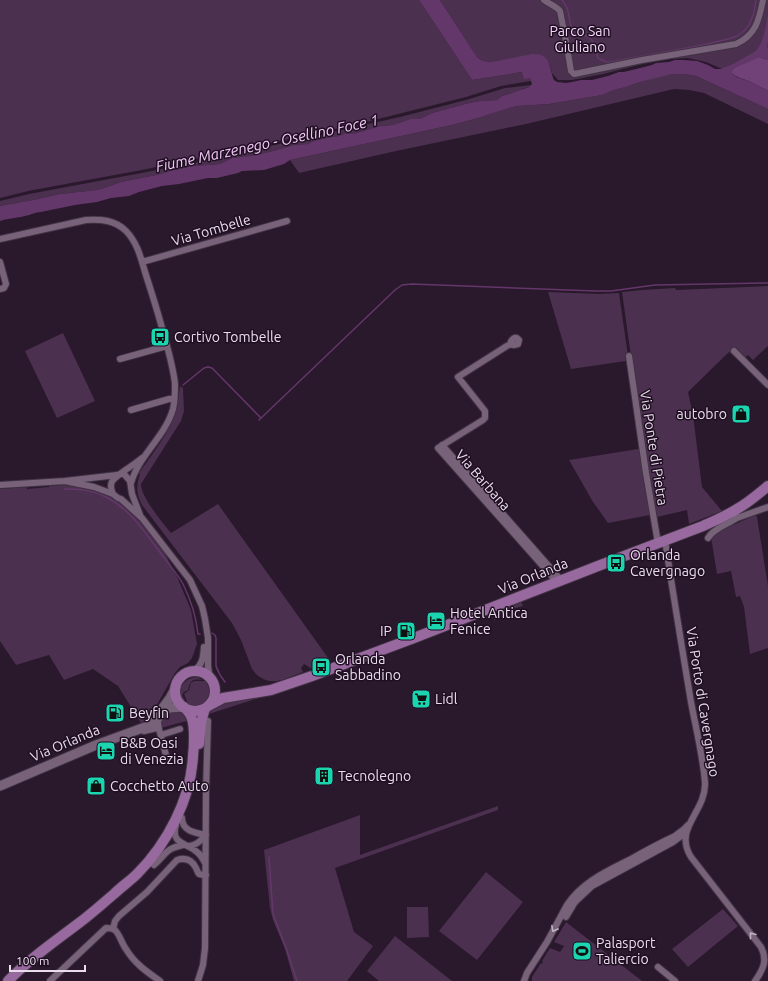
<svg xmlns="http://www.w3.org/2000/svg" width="768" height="981" viewBox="0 0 768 981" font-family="Ubuntu,sans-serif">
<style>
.green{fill:#4b304f}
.forest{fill:#704277}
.water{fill:#64376a}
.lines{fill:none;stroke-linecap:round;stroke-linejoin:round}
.stream{stroke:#64376a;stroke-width:1.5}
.minor-casing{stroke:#413443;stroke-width:8}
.secondary-casing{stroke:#413443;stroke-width:11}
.primary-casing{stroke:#413443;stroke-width:12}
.minor{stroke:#77627a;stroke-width:6}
.secondary{stroke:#77627a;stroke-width:9}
.primary{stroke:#98699f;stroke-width:10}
.oneway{stroke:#c1b2c3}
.labels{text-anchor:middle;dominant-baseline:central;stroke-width:3;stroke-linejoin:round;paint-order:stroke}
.park-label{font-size:14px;fill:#f5d9f8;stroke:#200f23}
.street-label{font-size:14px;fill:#e9ddeb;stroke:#200f23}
.poi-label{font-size:14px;fill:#e9ddeb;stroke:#200f23;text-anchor:start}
.water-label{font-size:15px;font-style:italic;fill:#f4caf9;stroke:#200f23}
</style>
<rect width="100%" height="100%" fill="#2a182c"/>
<path class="green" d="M0,0H419L472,80L523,72L530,78L531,81L501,86L466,97L362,123L285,140L142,170L28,191L0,198Z
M440,0H768V89L706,62L688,58L668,59L646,63L603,74L572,80H558L552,73L550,65L486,63L477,57Z
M680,73L696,76L768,109V124L704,93L689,90L674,89L526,124L396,151L299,173L290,160L452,125L478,118L508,108L517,106L549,104L602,95L614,90L626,87L640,82L664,75Z
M531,85L529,87L525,88L516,92L502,96L497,100L481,101L469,103L432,113L422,118L418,119H410L393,125L380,126L353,134H344L339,136L326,138L314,141L308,144L294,145L273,151L250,156L232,158L220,164L193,166L176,169L161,174L121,182L107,187L97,190L60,194L33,200L0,206V201L29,194L184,165L297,140L400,117L466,100L505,88Z
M768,286V346L753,360L748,355L740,362L729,352L688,392L693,415L702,487L722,511L689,524L687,510L657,517V512H654L649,486L622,292L642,290L675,288L676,290Z
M548,292L599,294L619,293L628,356H625L626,361L571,369Z
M63,333L95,401L57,418L25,351Z
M180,386L183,388L184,411L181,421L141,484C141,497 162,522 171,533L218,504L331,662L312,669L304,664L301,668L303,672C289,677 277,685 263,679L262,678C258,677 255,673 252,669L241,640L232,623L142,505C136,494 136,485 140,474L139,473C153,453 170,432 177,408C178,401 179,393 180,386Z
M638,449H639L650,515L608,523L593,502L569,460Z
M63,485L82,486L107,494L121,502L135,515L161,546L178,579L191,610L197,644L192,658L188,663L180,667L175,673L155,708L148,718L141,723L118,686L93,669L64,680L49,655L16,665L0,641V489L27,487V489L49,487V486Z
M755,515L757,517L768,586V648L750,654L744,607L740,596L736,597L731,571L717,574L711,537L720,531Z
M521,602L523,606C512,609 499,611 494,622C496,607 509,607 521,602Z
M196,677L204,680C193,679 191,679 188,690L184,692L182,695L187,704C173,695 181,679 196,677Z
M194,681H206C207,684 209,687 210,691C211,703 199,709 189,706L184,694L189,690L191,683Z
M268,695L212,713L206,715L208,712L220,702Z
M180,711L184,713L190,720L161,728L160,720L167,713Z
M498,806V810L335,868L354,932L373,946L347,981H294L285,949L273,920L270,908L264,850L360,815V855Z
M486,872L523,902L477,960L439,931Z
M407,907H428L429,937L407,938Z
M723,909L738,926L688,967L672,949Z
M566,922L642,981H532V977L541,963L542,964L543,962L542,961L550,948L560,952L564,946L554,942Z
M395,936L452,981H379L367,971Z"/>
<path class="forest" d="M759,57L766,60H768V91C762,88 757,85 751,82C744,79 736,78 731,72L734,68Z"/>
<path class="water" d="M419,0H440L477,57C482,61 486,63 492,62L532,54C551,53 549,67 554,80L557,82L566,83L572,82L581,80H592L608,76L619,72H624L652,65L656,63L669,62L675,60H683L697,61L708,65L715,69H721L735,63L756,51C764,41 766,26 768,14V41L767,47L768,48V60H766L759,57L734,68L731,72C736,79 744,79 751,82C757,85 762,88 768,91V109L696,76L685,74H672L640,82L626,87L614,90L602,95L549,104L517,106L509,108L478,118L452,125L290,160L284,164L264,170L242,171L238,173L217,178H208L179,184L162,186L139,192L129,196L111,198L97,202L75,205L41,212C35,212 31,215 25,216C17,218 9,218 0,221V206L33,200L60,194L97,190L107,187L121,182L161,174L176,169L193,166L220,164L232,158L250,156L273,151L294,145L308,144L314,141L326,138L339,136L344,134H353L380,126L393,125L410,119H418L422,118L432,113L469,103L481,101L497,100L502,96L509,94L529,87L532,84L530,78L524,79L522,72L472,80Z"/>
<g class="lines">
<path class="stream" d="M562,0C572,11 567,22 574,33C578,35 582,34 586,36C595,39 595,50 598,58L606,62H610L703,45L732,38L737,36L744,31L749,25L754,13L756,0
M183,385L204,368L208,367L212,368L261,418
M259,420L395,290L402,285L412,284L595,291H611L655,285L768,283
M64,489C79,489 92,490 106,497C132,510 148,537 165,559C171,567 178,575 183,584C191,600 196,616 198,634H200
M212,633L215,635L216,638V666C218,672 221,677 225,682
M269,857L273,914L286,948L297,981"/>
<defs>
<path id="minor" d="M544,0C549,4 556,6 560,11L566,41L571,71L574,74L642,60L736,44C756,35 759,20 763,0
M0,239L86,220C101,219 115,220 126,231C137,242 141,258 145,272C151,291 157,309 162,328C167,346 173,365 175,384C175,393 175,401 173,409C165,437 139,455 131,483
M0,262L6,284L4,288L0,289
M142,262L287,221
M510,344C511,340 515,335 519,340L518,344L514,345L510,344L458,377L485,411V418L483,420L438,448L557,582
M734,351L768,385
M629,356L646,473L658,543
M120,359L167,346
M131,410L169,399H174
M442,445L561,580
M120,474H124L130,481L132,494L140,515
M65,481L94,487L113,494L118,498L121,499L142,518L190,580L202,606L205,619L208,638V666L210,679
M0,485L65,481L117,475
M113,494C107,481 115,478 124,471C130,467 136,463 142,458
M733,512L737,518L768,507
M708,538C713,529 728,524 737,518
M665,540C673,594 682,648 691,702C696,729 703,756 705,783C706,812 673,828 691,857L761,947C768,960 763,970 755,981
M194,671C203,664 203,658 204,647
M159,729L167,759
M144,731L157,728L159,729L158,722V717
M161,735L180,729
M182,818C182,831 195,833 206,835C200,841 197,845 189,846
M176,825C170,844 187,843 197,852C201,855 203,859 205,863
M154,865C167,854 164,849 183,845
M563,914L566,917L575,902L592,886L673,842L685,833
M113,929L115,921L119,916L147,892L177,860C186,857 192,860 196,868C197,870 198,873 199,874C201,875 204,875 206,875
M658,967L675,981
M50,981L106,928C109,928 112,928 115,930C120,935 122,944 126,949C134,963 147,972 160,981
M198,981L203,965L205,948L206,791L208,721
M524,981L527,973L547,942L567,905C582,882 607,871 631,859C645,851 660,843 675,836L683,830L688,825"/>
<path id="secondary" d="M159,713L170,698L176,687
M0,786L96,745L148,726L156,720L163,713L169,708L184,707"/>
<path id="primary" d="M175 691a20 20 0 1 1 40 0a20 20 0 1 1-40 0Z
M208,706L223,698L271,690L312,676L414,638L598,566L703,526C714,521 726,516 737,509C748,503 758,494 768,486
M199,744L201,723L205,708
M8,981C29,959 54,942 79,923C91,914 102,904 114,894C121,887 130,881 137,874C167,844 191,799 193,756C194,747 195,728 192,719C191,715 187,710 184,707"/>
</defs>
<use href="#minor" class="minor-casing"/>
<use href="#secondary" class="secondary-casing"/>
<use href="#primary" class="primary-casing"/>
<use href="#minor" class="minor"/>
<use href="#secondary" class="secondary"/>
<use href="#primary" class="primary"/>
</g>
<defs><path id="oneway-chevron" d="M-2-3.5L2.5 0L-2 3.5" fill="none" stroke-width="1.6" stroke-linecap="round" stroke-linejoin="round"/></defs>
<g class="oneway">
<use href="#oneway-chevron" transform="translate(554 929) rotate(119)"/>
<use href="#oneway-chevron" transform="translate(752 935) rotate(-128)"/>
</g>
<defs>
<symbol id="bus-square" viewBox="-11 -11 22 22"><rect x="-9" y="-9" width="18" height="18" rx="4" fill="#1bd5b1" stroke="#200f23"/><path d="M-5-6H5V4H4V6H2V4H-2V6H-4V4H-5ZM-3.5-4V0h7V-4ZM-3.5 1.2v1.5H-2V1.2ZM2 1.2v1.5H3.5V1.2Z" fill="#111"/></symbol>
<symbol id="shop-square" viewBox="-11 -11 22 22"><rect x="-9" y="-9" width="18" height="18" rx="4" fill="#1bd5b1" stroke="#200f23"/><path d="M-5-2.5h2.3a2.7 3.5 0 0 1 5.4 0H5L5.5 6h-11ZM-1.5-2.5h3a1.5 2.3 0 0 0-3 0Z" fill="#111"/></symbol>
<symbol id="hotel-square" viewBox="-11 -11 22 22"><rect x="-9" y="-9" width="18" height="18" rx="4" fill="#1bd5b1" stroke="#200f23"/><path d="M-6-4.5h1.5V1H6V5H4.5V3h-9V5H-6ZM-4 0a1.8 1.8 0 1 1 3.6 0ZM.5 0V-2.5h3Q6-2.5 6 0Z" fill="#111"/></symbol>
<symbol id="fuel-square" viewBox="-11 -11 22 22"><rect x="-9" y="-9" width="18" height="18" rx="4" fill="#1bd5b1" stroke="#200f23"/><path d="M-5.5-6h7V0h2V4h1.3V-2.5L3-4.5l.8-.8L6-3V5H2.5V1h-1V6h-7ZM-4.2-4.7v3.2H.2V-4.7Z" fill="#111"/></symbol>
<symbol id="supermarket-square" viewBox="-11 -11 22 22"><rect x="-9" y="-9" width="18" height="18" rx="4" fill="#1bd5b1" stroke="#200f23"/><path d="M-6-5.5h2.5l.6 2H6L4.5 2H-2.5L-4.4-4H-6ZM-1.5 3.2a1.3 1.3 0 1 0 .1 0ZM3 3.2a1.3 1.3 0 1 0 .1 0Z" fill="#111"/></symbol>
<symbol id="building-square" viewBox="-11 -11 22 22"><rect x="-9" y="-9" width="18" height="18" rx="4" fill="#1bd5b1" stroke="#200f23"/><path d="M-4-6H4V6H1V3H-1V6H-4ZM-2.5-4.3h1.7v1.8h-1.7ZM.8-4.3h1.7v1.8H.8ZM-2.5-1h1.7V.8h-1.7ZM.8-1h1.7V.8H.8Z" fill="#111"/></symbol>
<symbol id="stadium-square" viewBox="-11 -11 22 22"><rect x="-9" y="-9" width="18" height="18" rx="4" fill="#1bd5b1" stroke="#200f23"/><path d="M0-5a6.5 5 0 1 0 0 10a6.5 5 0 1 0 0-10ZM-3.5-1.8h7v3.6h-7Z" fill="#111"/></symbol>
</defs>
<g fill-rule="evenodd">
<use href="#bus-square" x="149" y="326" width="22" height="22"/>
<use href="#shop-square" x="730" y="403" width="22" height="22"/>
<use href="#bus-square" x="605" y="552" width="22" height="22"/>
<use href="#hotel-square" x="425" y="610" width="22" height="22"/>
<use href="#fuel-square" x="395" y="620" width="22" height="22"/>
<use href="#bus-square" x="310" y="656" width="22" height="22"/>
<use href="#supermarket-square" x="410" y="688" width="22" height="22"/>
<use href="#fuel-square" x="104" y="702" width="22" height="22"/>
<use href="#hotel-square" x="95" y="740" width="22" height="22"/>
<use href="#building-square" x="313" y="765" width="22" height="22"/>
<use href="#shop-square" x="85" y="775" width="22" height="22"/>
<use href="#stadium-square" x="571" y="940" width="22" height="22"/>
</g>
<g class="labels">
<g class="park-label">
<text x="580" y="31">Parco San<tspan x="580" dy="16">Giuliano</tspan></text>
</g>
<g class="street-label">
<text transform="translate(211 230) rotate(-16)">Via Tombelle</text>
<text transform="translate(654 448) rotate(81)">Via Ponte di Pietra</text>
<text transform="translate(483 480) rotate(49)">Via Barbana</text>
<text transform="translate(533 576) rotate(-22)">Via Orlanda</text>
<text transform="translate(703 702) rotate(81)">Via Porto di Cavergnago</text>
<text transform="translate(65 743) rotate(-23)">Via Orlanda</text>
</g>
<g class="poi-label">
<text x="174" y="337">Cortivo Tombelle</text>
<text x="727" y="414" text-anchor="end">autobro</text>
<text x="630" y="555">Orlanda<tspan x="630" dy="16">Cavergnago</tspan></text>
<text x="450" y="613">Hotel Antica<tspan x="450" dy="16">Fenice</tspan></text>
<text x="392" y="631" text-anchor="end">IP</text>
<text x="335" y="659">Orlanda<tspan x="335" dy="16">Sabbadino</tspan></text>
<text x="435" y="699">Lidl</text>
<text x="129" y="713">Beyfin</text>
<text x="120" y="743">B&amp;B Oasi<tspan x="120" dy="16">di Venezia</tspan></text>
<text x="338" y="776">Tecnolegno</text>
<text x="110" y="786">Cocchetto Auto</text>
<text x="596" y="943">Palasport<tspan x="596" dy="16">Taliercio</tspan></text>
</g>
<g class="water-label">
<text transform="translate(267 143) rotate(-12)">Fiume Marzenego - Osellino Foce 1</text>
</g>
</g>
<path d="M10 965v6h75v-6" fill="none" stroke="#e9ddeb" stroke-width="2"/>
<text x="16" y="965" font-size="12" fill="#e9ddeb" stroke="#200f23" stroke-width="3" paint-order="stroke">100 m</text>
</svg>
